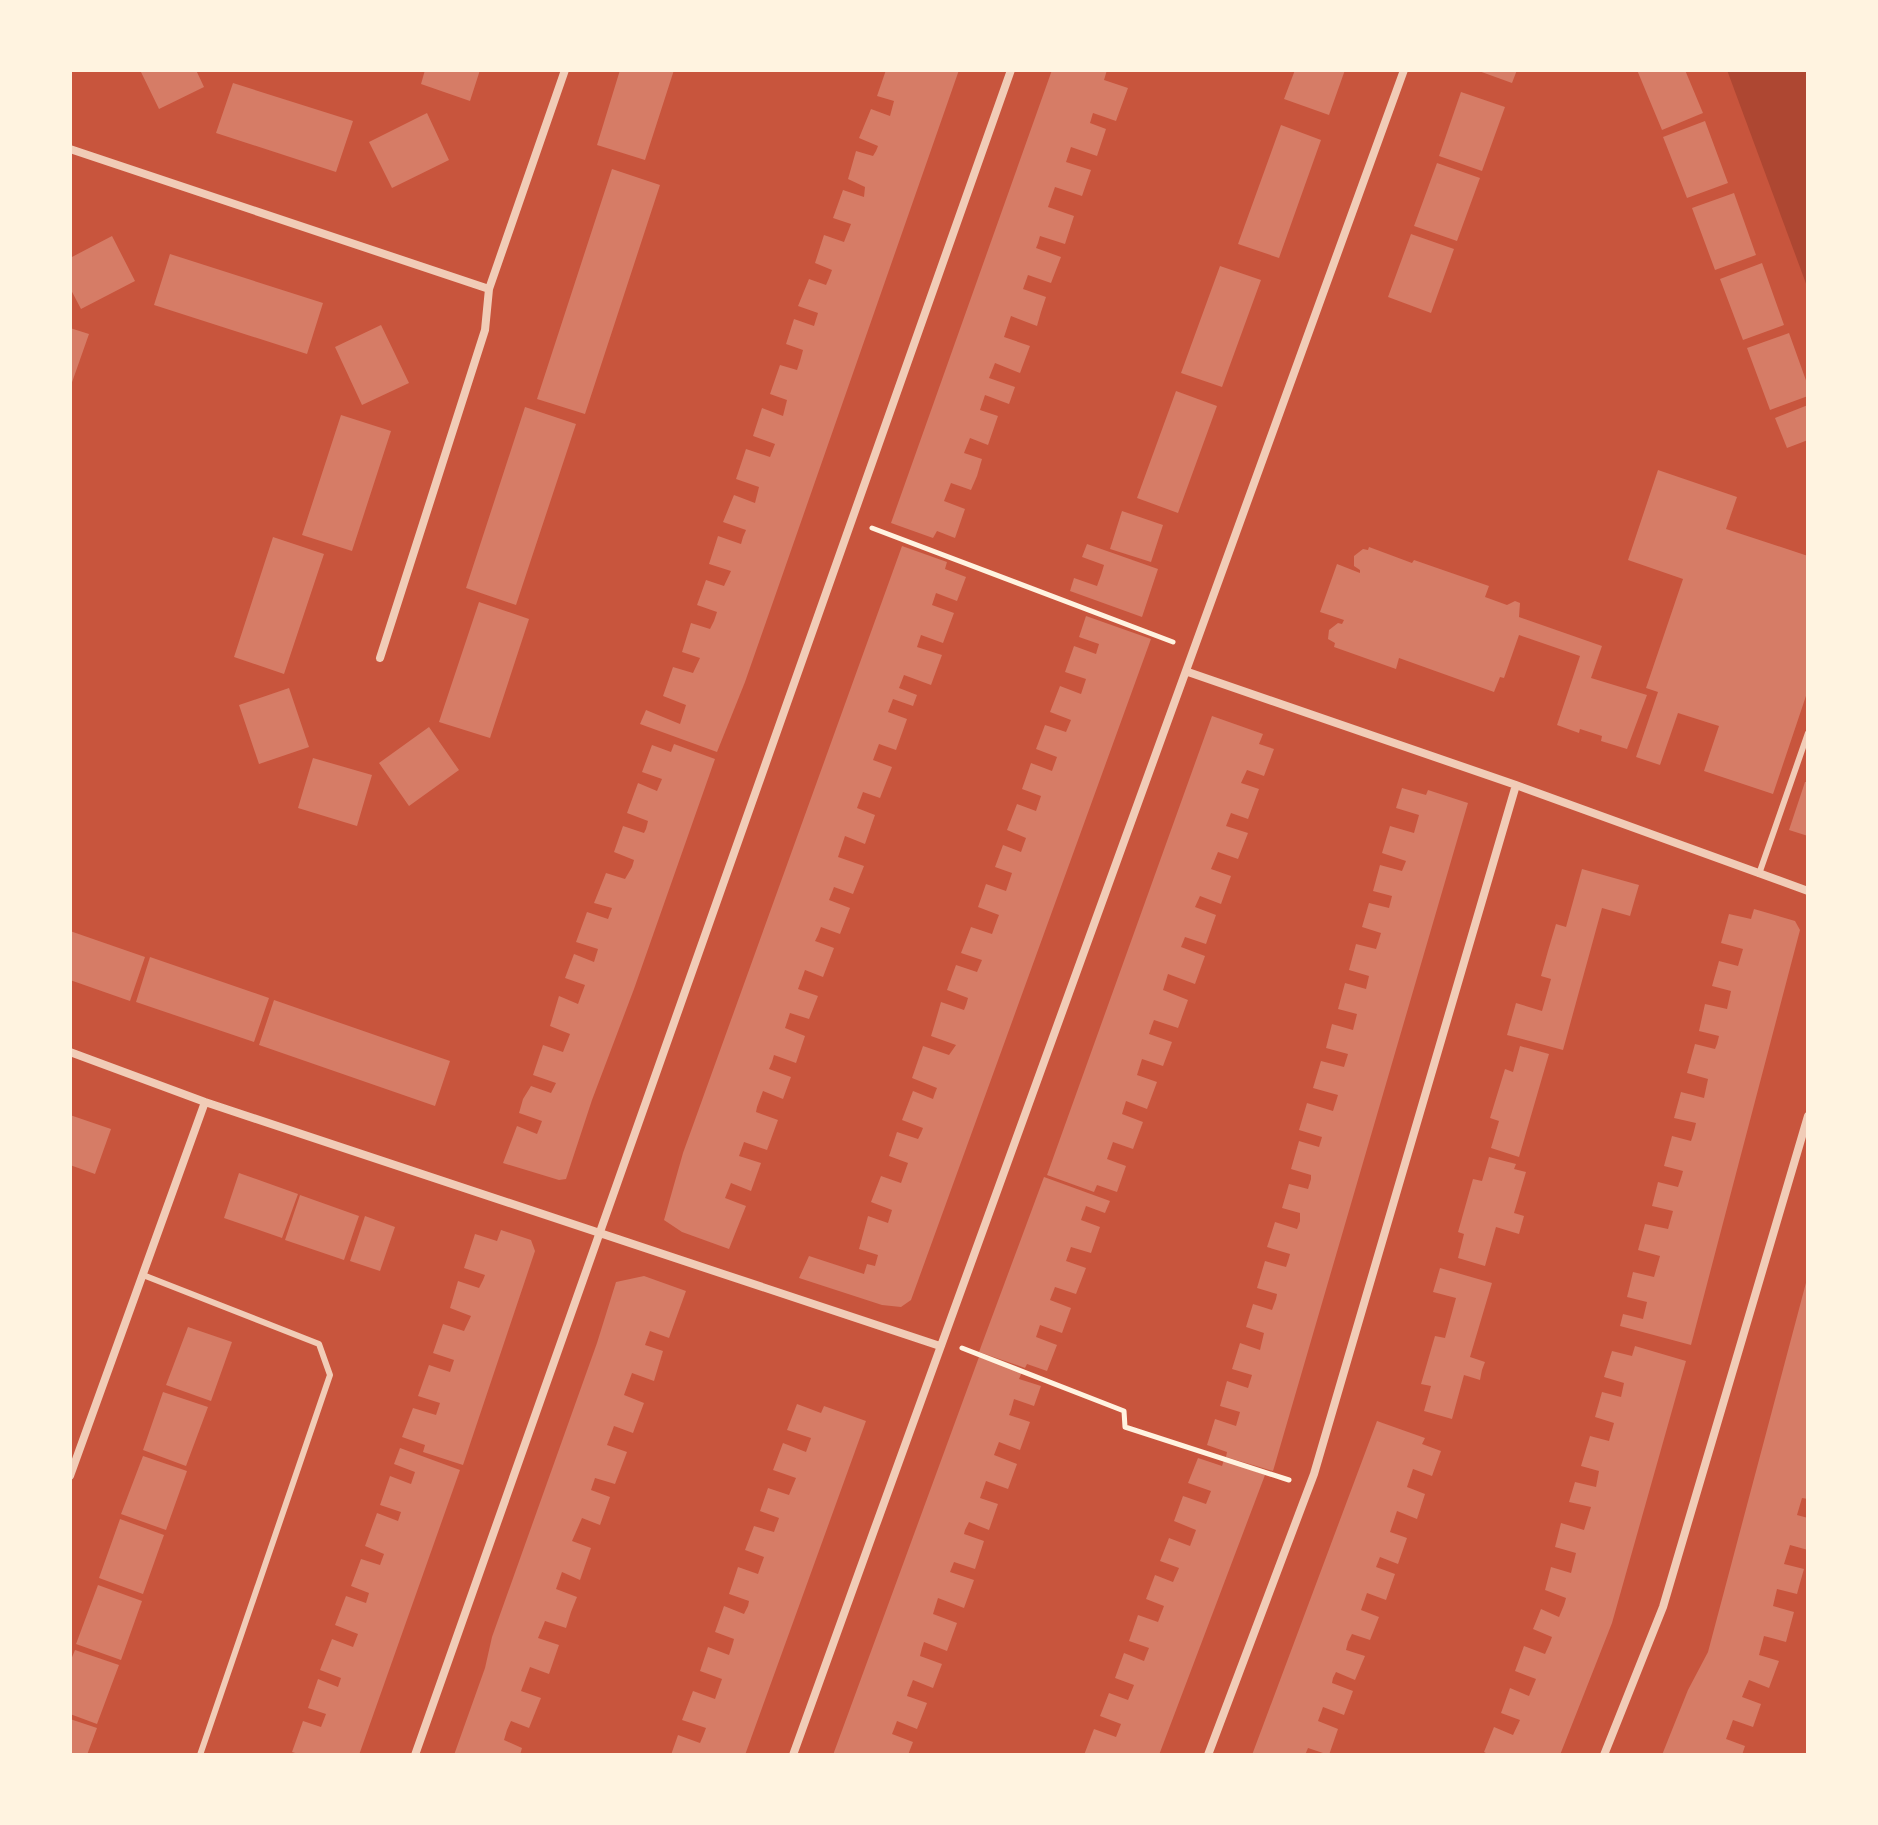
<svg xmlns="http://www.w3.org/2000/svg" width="1878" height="1825" viewBox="0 0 1878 1825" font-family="'Fira Sans Condensed',sans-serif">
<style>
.green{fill:#ae4732}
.building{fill:#d67c66}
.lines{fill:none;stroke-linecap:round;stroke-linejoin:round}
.path{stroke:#fff3e0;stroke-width:5}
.service{stroke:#f1ccb7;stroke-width:6}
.minor{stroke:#f1ccb7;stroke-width:8}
</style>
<rect width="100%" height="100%" fill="#c8553d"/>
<path class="green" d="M1727,70H1808V289Z"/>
<path class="building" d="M140,70H196L204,87L159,109Z
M425,70H480L470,101L421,84Z
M620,70H674L645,160L597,145Z
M886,70H959L745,682L717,752L640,724L646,710L680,724L686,705L663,696L673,667L693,673L700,658L682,652L691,623L710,629L714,621L717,612L697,605L706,580L724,586L731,571L709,564L718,536L741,544L743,537L746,530L723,522L734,495L755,503L759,487L736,479L746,449L770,457L775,444L753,436L762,408L783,416L787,400L770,394L780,365L797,370L800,361L803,350L786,344L794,319L814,326L818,313L798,306L809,279L826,285L829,278L832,270L815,263L824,235L844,242L851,224L833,218L843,190L864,197L865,187L848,179L856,151L873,156L876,151L878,146L859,138L871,109L890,116L894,101L877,96Z
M1052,70H1107L1104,80L1128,88L1116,121L1093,113L1090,123L1106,129L1097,156L1071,147L1066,162L1091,170L1082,196L1055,187L1048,207L1074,216L1065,244L1040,236L1038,243L1036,248L1061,257L1051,283L1028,275L1023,289L1046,297L1041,312L1037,326L1011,316L1004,337L1030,346L1020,373L995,363L989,378L1015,387L1009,404L985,395L980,410L998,416L988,445L970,438L964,453L982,459L977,476L971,490L951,483L944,501L965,509L955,538L937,531L933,538L891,523Z
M1295,70H1345L1329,115L1284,99Z
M1476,70H1517L1512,83Z
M1637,70H1685L1703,113L1662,130Z
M233,83L353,121L336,172L216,133Z
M1461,92L1505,107L1482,171L1439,156Z
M427,113L449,160L392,188L369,142Z
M1705,121L1728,183L1687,198L1663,137Z
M1281,125L1321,140L1279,258L1238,244Z
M1437,163L1480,178L1457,241L1414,226Z
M612,169L660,185L585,414L537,399Z
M1734,193L1756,255L1715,270L1692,208Z
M1411,234L1454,249L1431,313L1388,297Z
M112,236L135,281L81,309L70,288V258Z
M170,254L323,303L307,354L154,305Z
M1762,263L1784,325L1743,340L1720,279Z
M1220,266L1261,280L1222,387L1181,373Z
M381,325L409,383L362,405L335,347Z
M70,328L89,334L70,388Z
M1789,333L1808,386V396L1770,410L1747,348Z
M1176,391L1217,406L1178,513L1137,498Z
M1808,405V440L1787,448L1775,418Z
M525,407L576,424L516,605L466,588Z
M341,415L391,431L352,551L302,535Z
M1658,470L1737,497L1726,529L1808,556V690L1773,794L1704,771L1719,726L1678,713L1660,765L1636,757L1658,692L1646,688L1683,579L1628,560Z
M1122,511L1163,525L1151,562L1110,549Z
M273,537L324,554L284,674L234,657Z
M1087,544L1158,569L1142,617L1070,591L1074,578L1097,586L1101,575L1104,565L1082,557Z
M902,546L947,562L945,569L966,577L957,601L936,593L932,605L954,613L943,643L921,635L917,647L942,655L931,685L904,675L899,688L917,695L913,706L893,699L888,712L907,719L896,750L879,744L873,760L892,767L880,798L863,792L857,808L875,815L865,844L845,836L838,857L864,866L853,894L834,887L829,900L850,908L840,934L821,927L818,935L815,941L834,948L823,977L805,970L798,989L818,996L809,1019L790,1013L785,1028L805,1036L796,1063L774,1055L772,1062L769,1069L791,1077L783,1099L763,1091L757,1107L756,1112L778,1120L767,1150L744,1142L739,1156L761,1163L751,1191L731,1183L725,1198L746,1206L729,1249L682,1232L664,1220L683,1153Z
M1369,547L1412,563L1414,560L1489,586L1485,597L1507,605L1515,601L1520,603L1519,617L1602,646L1591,678L1647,695L1627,749L1601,741L1602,736L1580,729L1579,733L1557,725L1580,656L1519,635L1504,678L1500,677L1494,692L1399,658L1396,669L1334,647L1335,643L1328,639L1329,630L1338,623L1342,624L1344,620L1320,612L1337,564L1360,573V570L1354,566V556L1363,549L1368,550Z
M479,602L529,619L490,738L439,722Z
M1086,616L1151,639L911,1300L901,1307L882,1305L799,1278L809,1256L864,1274L867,1264L875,1266L878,1255L859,1249L868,1216L888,1223L892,1210L871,1202L881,1176L901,1183L908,1163L889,1156L897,1132L918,1139L921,1133L923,1128L902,1120L913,1091L933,1099L935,1093L937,1088L912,1078L923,1046L949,1055L956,1045L931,1036L937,1016L941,1002L964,1010L966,1005L968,998L947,990L952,976L956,965L977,972L982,960L961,953L971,927L992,934L997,920L999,915L978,907L986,884L1006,891L1012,873L995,867L1003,845L1021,852L1026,838L1007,830L1017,804L1036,811L1041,796L1022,789L1031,763L1052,771L1057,757L1036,749L1045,725L1066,732L1071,720L1050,712L1060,686L1081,694L1086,679L1065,672L1074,646L1096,654L1099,644L1079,637Z
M289,688L309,747L259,764L239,705Z
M1212,716L1263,734L1259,744L1274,749L1264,776L1247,770L1241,783L1259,789L1248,819L1231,813L1226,826L1248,833L1238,859L1218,852L1211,869L1231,876L1221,904L1200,896L1195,907L1216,915L1206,944L1185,937L1181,947L1205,956L1195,984L1168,974L1163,990L1188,1000L1178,1028L1154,1020L1152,1025L1149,1034L1172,1042L1163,1066L1142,1059L1137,1075L1157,1082L1147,1109L1126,1101L1122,1114L1143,1122L1133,1149L1113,1142L1107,1159L1126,1166L1117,1192L1097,1185L1094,1192L1047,1175Z
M429,727L459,770L409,806L379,763Z
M674,744L715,759L634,989L592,1100L566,1179L559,1180L503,1163L517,1126L537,1134L539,1129L542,1121L519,1113L523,1099L531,1086L551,1093L556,1083L533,1075L543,1045L563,1052L570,1034L550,1026L559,996L578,1004L585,985L565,978L574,954L594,962L598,949L576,942L587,912L608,919L612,908L594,903L606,873L625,879L632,867L634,860L614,852L623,826L644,833L646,829L648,821L627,813L638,783L657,791L662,779L642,772L652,745L671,752Z
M313,758L372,775L357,826L298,808Z
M1805,782H1808V836L1789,830Z
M1402,788L1426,795L1428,790L1468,803L1273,1471L1226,1457L1227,1452L1207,1445L1215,1419L1236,1426L1240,1412L1220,1406L1227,1381L1248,1388L1252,1375L1232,1369L1240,1343L1260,1350L1264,1333L1246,1327L1253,1304L1272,1310L1276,1299L1277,1294L1257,1288L1265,1261L1286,1267L1288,1261L1290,1254L1267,1247L1275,1222L1297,1229L1300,1221V1213L1282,1208L1289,1184L1308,1189L1311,1179V1175L1291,1169L1299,1141L1319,1147L1322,1137L1299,1130L1307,1103L1333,1111L1338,1095L1313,1088L1321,1061L1344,1067L1348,1054L1326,1048L1332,1024L1353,1030L1357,1014L1338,1009L1345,983L1366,989L1369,976L1349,970L1356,944L1376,949L1381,933L1362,927L1369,903L1389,908L1392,896L1373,891L1380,865L1402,871L1406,861L1382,853L1390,826L1414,833L1419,815L1396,808Z
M1582,869L1639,885L1630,916L1602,908L1563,1050L1507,1035L1516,1003L1542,1011L1551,979L1541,976L1548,951L1556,924L1566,927Z
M1754,909L1795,921L1800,930L1691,1345L1620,1326L1623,1314L1643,1319L1647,1302L1627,1297L1630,1285L1633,1272L1654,1277L1660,1256L1638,1250L1645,1224L1668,1229L1673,1211L1652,1206L1658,1182L1678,1187L1681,1178L1683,1171L1664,1166L1672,1136L1691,1141L1693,1135L1696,1123L1674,1118L1681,1092L1704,1098L1708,1079L1687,1073L1695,1044L1715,1049L1717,1044L1719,1036L1699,1031L1705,1004L1727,1009L1731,991L1712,986L1719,961L1738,966L1743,949L1721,943L1729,914L1751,919Z
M70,931L145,957L130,1001L70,980Z
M150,957L269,998L254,1042L136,1002Z
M274,1000L450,1061L435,1106L259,1045Z
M1520,1046L1549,1054L1519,1157L1491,1148L1499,1121L1490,1118L1505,1069L1513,1072Z
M70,1115L111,1129L95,1174L70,1165Z
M1489,1157L1516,1164L1514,1169L1526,1172L1514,1213L1524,1216L1519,1234L1496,1227L1485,1266L1458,1258L1464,1234L1458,1232L1473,1179L1482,1181Z
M239,1173L298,1194L282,1238L224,1218Z
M1044,1177L1110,1201L1105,1213L1086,1206L1081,1220L1100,1227L1091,1253L1071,1247L1066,1261L1086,1268L1076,1294L1055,1287L1050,1300L1071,1308L1062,1333L1040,1325L1036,1337L1057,1345L1047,1371L1027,1364L1025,1368L979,1352Z
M300,1195L359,1216L344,1260L285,1240Z
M365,1216L395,1227L380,1271L350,1261Z
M501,1230L531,1240L535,1251L463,1465L423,1452L425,1445L402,1437L413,1408L436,1415L440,1403L418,1396L429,1365L450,1372L454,1360L433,1353L443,1324L464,1331L471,1316L450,1308L458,1281L479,1288L483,1280L485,1275L464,1268L475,1234L497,1241Z
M1440,1268L1492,1283L1470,1357L1485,1362L1482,1370L1480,1380L1464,1375L1452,1419L1424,1411L1431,1386L1421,1384L1435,1336L1445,1338L1456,1298L1433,1292Z
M644,1276L686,1291L669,1338L650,1331L645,1345L663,1351L654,1381L632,1373L624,1395L644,1403L633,1433L614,1426L607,1445L627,1452L615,1484L595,1478L591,1490L610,1497L600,1525L582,1518L572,1541L591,1548L580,1580L562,1572L556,1589L577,1597L571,1612L566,1628L545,1621L538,1638L559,1645L549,1674L530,1667L521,1691L541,1698L529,1728L511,1721L507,1730L504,1740L522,1748L520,1755H454L485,1668L492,1637L597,1343L616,1282Z
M1807,1279L1808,1499L1802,1498L1797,1515L1808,1518V1550L1790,1545L1784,1564L1804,1569L1800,1583L1797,1594L1777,1589L1773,1606L1794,1612L1786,1642L1764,1636L1759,1655L1779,1661L1769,1688L1749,1680L1742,1697L1761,1704L1753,1727L1733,1720L1726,1739L1745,1746L1742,1755H1662L1688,1690L1708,1652Z
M188,1327L232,1342L211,1401L166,1385Z
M1635,1346L1686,1361L1612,1623L1560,1755H1490L1484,1752L1494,1727L1513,1735L1520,1720L1501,1713L1510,1688L1529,1696L1536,1679L1515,1671L1524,1646L1545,1654L1549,1645L1552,1637L1533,1629L1541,1609L1559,1617L1564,1605L1566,1598L1545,1590L1551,1567L1571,1573L1576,1553L1555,1547L1561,1523L1584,1530L1591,1507L1569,1502L1575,1482L1596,1487L1599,1471L1581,1466L1590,1436L1609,1441L1614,1423L1595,1417L1602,1392L1621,1397L1624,1383L1604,1377L1612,1351L1632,1356Z
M979,1357L1022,1372L1019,1379L1041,1386L1034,1406L1014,1399L1011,1410L1009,1415L1030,1422L1020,1450L999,1442L994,1455L1017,1464L1008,1489L986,1481L980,1498L998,1504L989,1530L969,1522L965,1530L964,1534L984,1541L975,1569L954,1562L950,1572L974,1580L964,1608L938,1598L933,1614L957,1623L947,1651L924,1642L922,1648L920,1656L942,1664L933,1688L913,1680L909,1690L907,1696L927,1703L917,1729L897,1721L894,1729L892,1734L913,1742L908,1755H833Z
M163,1392L208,1407L186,1466L143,1450Z
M797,1404L821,1413L824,1406L866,1421L745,1755H671L678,1735L700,1743L703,1736L706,1728L682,1720L693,1691L715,1699L722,1679L700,1671L708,1647L729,1655L732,1646L734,1639L715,1632L724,1606L744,1614L748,1606L749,1601L729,1594L738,1567L758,1574L764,1557L745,1550L754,1526L774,1532L779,1518L760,1511L768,1488L789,1495L796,1478L773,1470L783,1443L806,1452L811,1438L787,1430Z
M1377,1421L1425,1438L1422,1444L1441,1451L1432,1476L1413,1469L1407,1487L1425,1494L1417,1519L1397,1511L1390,1532L1407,1538L1398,1564L1380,1557L1376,1567L1395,1574L1386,1600L1367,1593L1361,1610L1379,1617L1370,1640L1352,1634L1348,1642L1346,1650L1365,1656L1355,1680L1336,1672L1333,1678L1332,1683L1353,1691L1344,1715L1323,1707L1318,1721L1338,1729L1329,1755L1308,1748L1305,1755H1252Z
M400,1448L460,1470L359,1755H302L292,1752L303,1721L321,1727L326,1714L308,1708L318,1679L338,1687L341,1678L320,1670L332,1639L353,1647L358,1634L335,1625L346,1596L366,1603L369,1593L351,1586L361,1559L380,1565L384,1554L365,1546L377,1513L398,1521L401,1512L380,1505L390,1476L411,1484L415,1472L394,1464Z
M143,1456L187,1471L166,1530L121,1514Z
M1198,1458L1222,1466L1224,1460L1265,1475L1159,1755H1084L1094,1729L1116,1737L1121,1724L1100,1716L1109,1693L1128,1700L1134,1685L1115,1678L1124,1653L1144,1661L1147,1653L1149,1648L1129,1641L1138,1615L1158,1622L1164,1606L1146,1599L1155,1575L1173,1582L1179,1568L1160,1561L1169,1538L1190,1546L1196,1530L1174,1521L1183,1496L1206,1504L1211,1491L1188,1483Z
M120,1519L164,1535L143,1594L99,1578Z
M98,1585L142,1601L121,1660L76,1644Z
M75,1650L119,1665L97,1724L70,1714V1662Z
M70,1719L97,1728L87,1755H70Z"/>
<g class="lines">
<path class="path" d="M872,528L1173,642
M962,1348L1124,1411L1125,1427L1289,1480"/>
<path class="service" d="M1759,874L1808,733
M143,1275L319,1344L330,1375L200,1755"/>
<path class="minor" d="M70,149L489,289
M380,658L485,330L489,289L565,70
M1188,672L1516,785L1808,891
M70,1052L205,1102L940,1346
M70,1476L205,1102
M415,1755L1011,70
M793,1755C995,1193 1202,633 1404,70
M1208,1755L1314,1474L1516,785
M1604,1755L1663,1607L1808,1116"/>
</g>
<rect width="1878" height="1825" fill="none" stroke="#fff3e0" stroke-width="144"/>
</svg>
